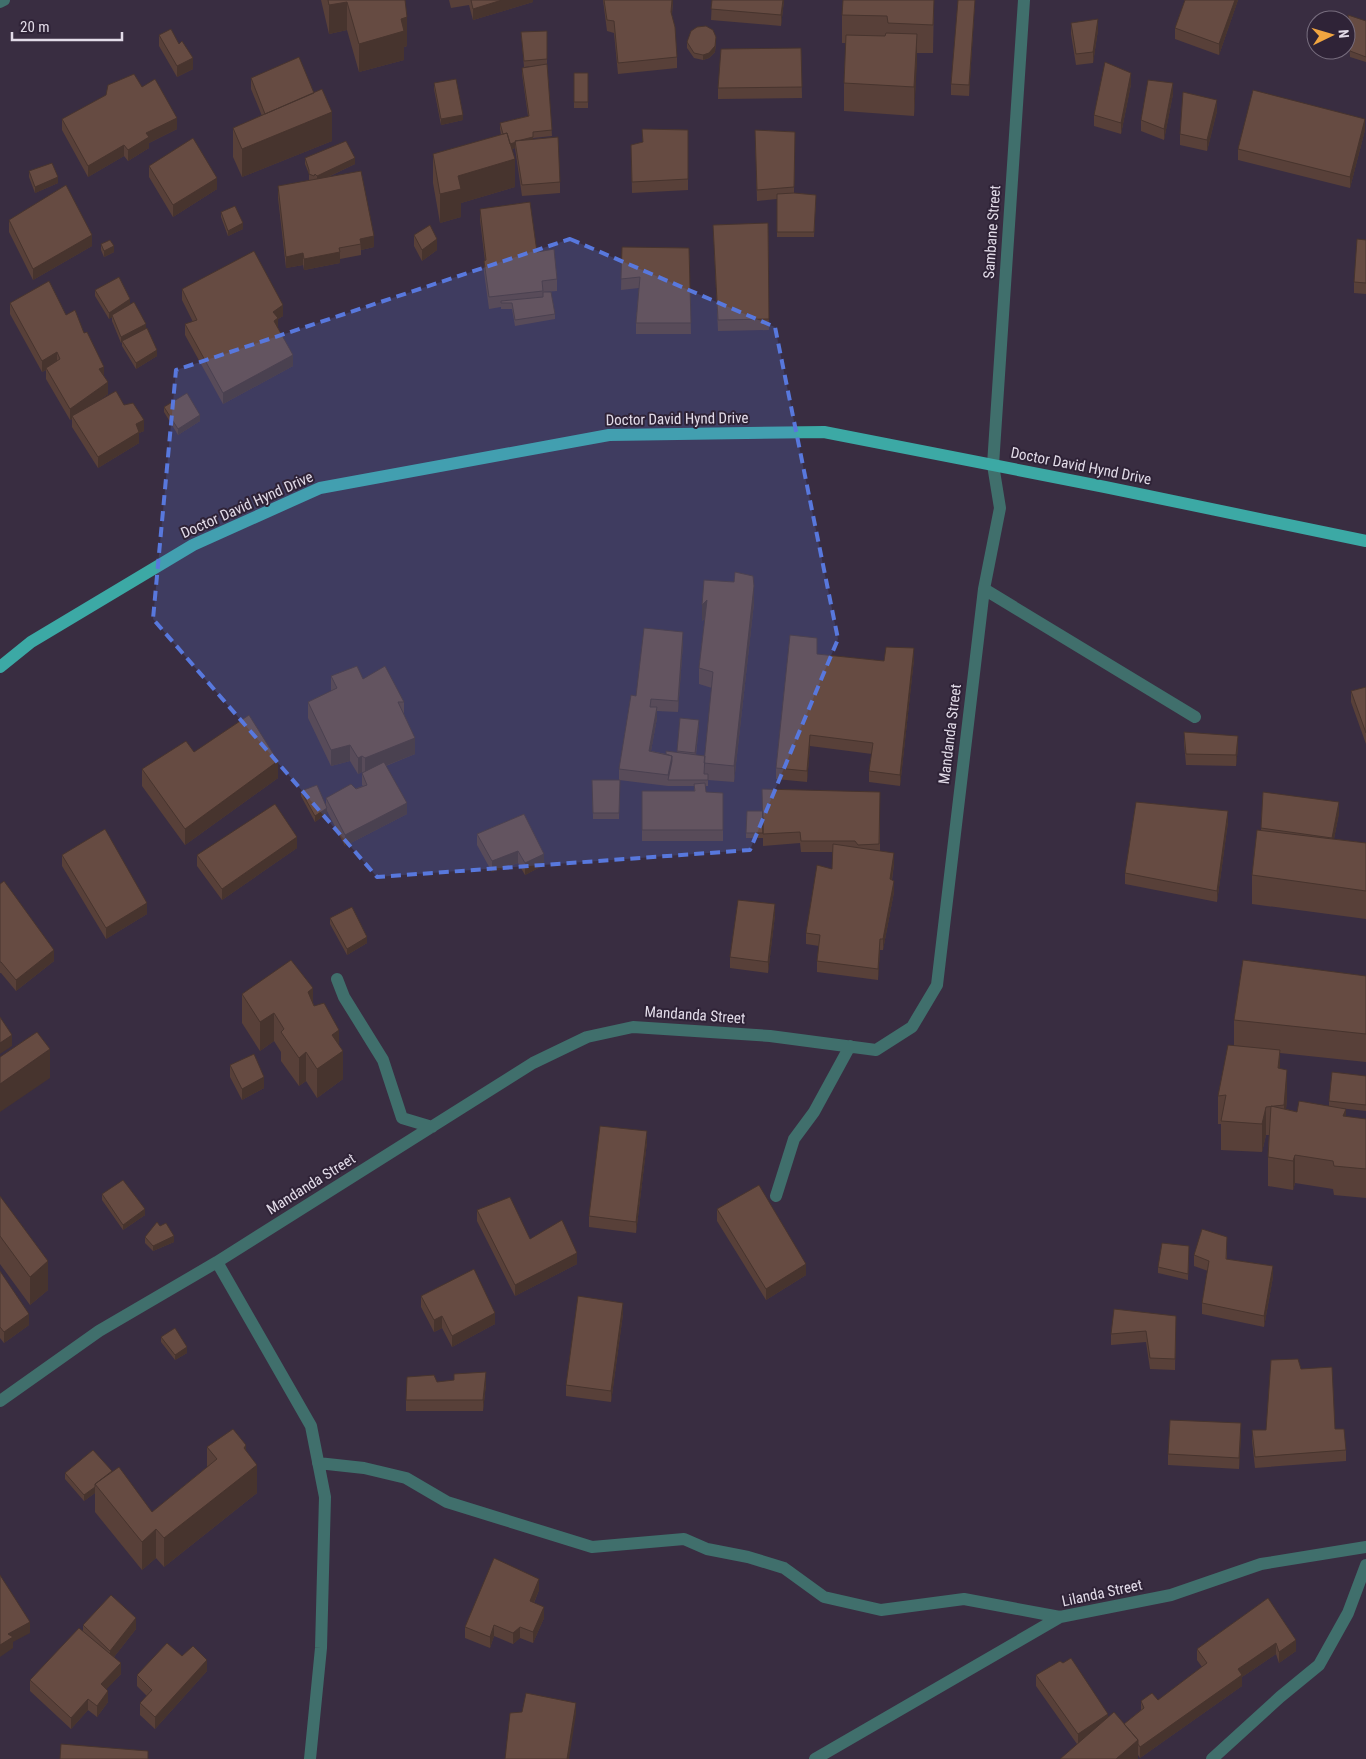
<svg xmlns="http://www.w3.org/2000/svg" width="1366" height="1759" viewBox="0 0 1366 1759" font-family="'Roboto Condensed',sans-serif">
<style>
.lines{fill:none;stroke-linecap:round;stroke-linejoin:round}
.minor{stroke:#406f6c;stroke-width:12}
.major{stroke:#3ca9a5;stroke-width:12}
.wall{fill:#584039}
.shaded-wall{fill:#47342e}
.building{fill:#664b42;stroke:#47342e}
.marked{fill:#5878dd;fill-opacity:0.2;stroke:#5878dd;stroke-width:4;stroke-dasharray:10 6;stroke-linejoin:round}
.labels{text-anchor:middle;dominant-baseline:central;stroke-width:4;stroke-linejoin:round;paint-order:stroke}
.street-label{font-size:15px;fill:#e2dbe8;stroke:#2f2337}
</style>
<rect width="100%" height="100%" fill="#392d41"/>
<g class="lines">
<path class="minor" d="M0,2L4,0
M984,589L1195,717
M337,979L344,997L383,1060L402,1118L432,1127
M776,1196L794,1139L814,1112L850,1046
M217,1262L311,1426L325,1497L321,1648L310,1759
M0,1401L99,1331L217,1262L533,1063L587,1037L633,1027L770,1036L876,1050L912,1027L937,985L984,589L1000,508L993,465L1024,0
M318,1463L364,1468L406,1478L447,1502L592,1547L684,1539L707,1549L748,1557L784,1568L824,1597L881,1610L964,1599L1060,1617
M815,1759L1060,1617L1171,1595L1261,1564L1366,1547
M1212,1759L1280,1697L1319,1665L1348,1613L1366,1565"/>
<path class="major" d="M0,667L31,642L193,545L320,488L609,435L824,432L1105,487L1366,541"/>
</g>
<path class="wall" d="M321,0H405L407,46L404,47V60L359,72L347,30L329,34Z
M449,0H533V2L473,20L469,5L451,8Z
M603,0H673L672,15L677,57V68L618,74L614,33L607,31Z
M712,0H784L781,26L711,20Z
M934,0L933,53H917L914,116L844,111V83L846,43H842V15Z
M975,0L969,96L951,95V84Z
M1185,0H1238L1219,55L1175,39V28Z
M1348,21H1366V62L1350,57Z
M1071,23L1098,30L1093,63L1076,65L1071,34Z
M547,31V64L552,136L533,138V139L560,182V193L522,196L515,148L512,149L515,187L461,203V217L440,223L433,183V154L501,135L500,129V123L528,116L522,74V68L543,65L524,67L521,32Z
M159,35L179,44L193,69L177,77L159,46Z
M687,42H716L715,52L709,58L703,60L694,58L687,48Z
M801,48L802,98L718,99V88Z
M574,73H588V108H574Z
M251,78L332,141L242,177L233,157V128L262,116L251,89Z
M434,83L463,120L441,125L434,89Z
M1131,84L1121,134L1094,126V115Z
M142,87L177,129L149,143V148L128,161L124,156L88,177L62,130V119Z
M1173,94L1164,140L1141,131V120Z
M1217,111L1207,151L1180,145V134Z
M642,129L688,130V190L632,193L631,145L643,142Z
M755,130L795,132L794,193L816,195L814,237H777V199L757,201Z
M1365,130L1350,188L1238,160V149Z
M305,158L355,164L326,178L374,247L361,250V255L340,259V263L304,270L303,265L286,268L278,198V186L310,181L309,180V174L305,164Z
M149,166L217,189L173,217L149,177Z
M29,171L58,183L35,193L29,177Z
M480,209L537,252L557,279V291L544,292L555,314V319L515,326L512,309H501V307L489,309L484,272V261H485L480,220Z
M221,212L243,229L228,236L221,217Z
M9,220L92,246L33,280L9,232Z
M768,223L769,330L718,331L713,225Z
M414,235L437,250L422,261L414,246Z
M1366,240V294L1354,293V282Z
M101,244L114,252L104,257L101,250Z
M622,247L689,248L691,334H636V323L639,288L621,290Z
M182,289L283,316L278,319V328L293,366L223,404L185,335V324L193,322L182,300Z
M95,290L130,304L146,328L157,356L136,369L122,346V342L121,343L112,321V317L109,319L95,296Z
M10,303L66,315L84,333L104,377L108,394L89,407L124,405L144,431L139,433V443L98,468L72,427V419L70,420L46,379V370L42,372L10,314Z
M164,407L200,421L178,435L164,412Z
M754,603L734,782L708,780V786H706V792L723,793V841H642V791H694V786H668L619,780V769L636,696L683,643L678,712L657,711V718L651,751L666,754L677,752L680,718L699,726L696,755L705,756L712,688L699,684V668L705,618L702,621V605Z
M817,654L884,661L914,659L900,786L869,782V771L872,754L810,746L807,782L776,779V768Z
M331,676L363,679L404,702V714L415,754L386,766L407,814L345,846L327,811V813L315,822L301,796V791L326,805V798L363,786L362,785V773H363L362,772L358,774L350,761L331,766L308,718V702L331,691Z
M1366,687V744L1351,702V691Z
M1184,732L1238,747L1236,766L1186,765L1184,743Z
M142,769L278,778L185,845L142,786Z
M592,780H620L619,819H593Z
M880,792V851L894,864L892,880L894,892L883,950H880L878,980L817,972V961L819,946L806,944V933L832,869L833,852H801L800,843L763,846V838H746V833L762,811Z
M1263,792L1339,813L1334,839L1366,843V919L1252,904V875L1261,830Z
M524,814L544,865L525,875L518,863L492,872L477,845V834Z
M1228,822L1217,902L1125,884V873Z
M297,848L222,900L197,866V855Z
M62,855L147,914L106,939L62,866Z
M0,884L54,961L16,991L1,973H0Z
M775,915L768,973L730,968V957Z
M330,918L367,943L347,955L330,924Z
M1366,976V1062L1280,1053V1069L1287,1098L1286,1109L1297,1112L1329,1106V1101L1366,1076V1111L1339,1108L1346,1117L1366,1119V1198L1334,1195L1333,1189L1295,1183L1293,1190L1268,1186V1157L1269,1135H1266L1262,1152L1221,1150V1124H1218V1096L1234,1045V1020Z
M242,994L313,1003L339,1045L343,1079L317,1098L306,1081L299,1086L281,1061V1052L274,1041L260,1051L242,1023Z
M230,1065L264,1088L242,1100L230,1077Z
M647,1142L636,1233L589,1227V1216Z
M102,1194L145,1215L123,1230L102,1200Z
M0,1196L48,1290L30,1305L0,1264Z
M717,1209L806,1275L766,1300L717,1221Z
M477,1210L530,1239L577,1264L515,1296L477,1221Z
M145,1237L174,1242L153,1251L145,1243Z
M1189,1246L1188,1280L1158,1273V1267Z
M1227,1248V1260L1273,1277L1264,1327L1202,1314V1303L1208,1271L1194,1266V1255Z
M0,1271L29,1325L4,1343L0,1338Z
M421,1296L495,1324L452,1347L442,1328L434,1332L421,1307Z
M623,1314L611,1402L566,1396V1385Z
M1176,1316L1175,1370L1150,1369L1146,1342L1111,1345V1334Z
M161,1337L187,1353L175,1360L161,1342Z
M1301,1369L1346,1450V1461L1255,1468L1252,1441V1430H1266Z
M437,1382L486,1384L483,1411H406V1400Z
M1241,1434L1239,1469L1168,1465V1454Z
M207,1447L246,1450L257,1493L164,1567L156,1558L142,1570L95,1512V1493L84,1501L65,1479V1473L112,1471L152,1512L207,1467Z
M539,1590L534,1603L544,1618L533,1643L520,1638L513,1644L494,1636L490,1648L465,1638V1627Z
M1268,1598L1296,1651L1279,1663L1276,1654L1242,1677V1686L1140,1758L1138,1755V1759L1077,1744L1036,1686V1675L1108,1717L1124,1724L1141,1710V1701L1158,1700L1202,1667L1197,1660V1649Z
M83,1625L136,1629L114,1657L121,1674L106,1689L108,1702L97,1717L88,1710L71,1729L30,1691V1680L83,1631Z
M182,1656L207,1671L155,1729L140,1715V1703L147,1696L137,1686V1675Z"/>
<path class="shaded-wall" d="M502,0H533V2L473,20V9Z
M672,0H673L671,23V12Z
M783,0H784L781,26V15Z
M975,0L969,96V85Z
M1235,0H1238L1219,55V44Z
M347,2V30L329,34V5Z
M407,17V46L404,47V60L359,72V44L401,19Z
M1098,19V30L1093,63V52Z
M917,34V63L914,116V87Z
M716,37L715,52L709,58L703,60V55Z
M193,58V69L177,77V66Z
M1131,73V84L1121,134V123Z
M1173,83V94L1164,140V129Z
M1217,100V111L1207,151V140Z
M332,112V141L242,177V149Z
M463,115V120L441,125V119Z
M177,118V129L149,143V148L128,161V150L146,133Z
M1365,119V130L1350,188V177Z
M533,137V142H516Z
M515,142V148L505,151V145Z
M124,145V156L88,177V166Z
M355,158V164L317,182V176Z
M515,159V187L461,203V217L440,223V194L458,176Z
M58,177V183L35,193V187Z
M217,178V189L173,217V205Z
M243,223V229L228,236V231Z
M92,235V246L33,280V269Z
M374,236V247L361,250L360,239Z
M437,239V250L422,261V250Z
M114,246V252L104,257V251Z
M340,252V263L304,270V259Z
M303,253V265L286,268V257Z
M130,299V305L112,315V317L109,319V313Z
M283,305V316L278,319V329L274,332L273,312Z
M146,324V330L122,341V342L121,343V337Z
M157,350V356L136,369V363Z
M57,352V363L46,368V370L42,372V361Z
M293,355V366L223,404V393Z
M104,367V378L99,369Z
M108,382V394L73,418L72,416V419L70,420V409Z
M200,415V421L178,435V429Z
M144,420V431L139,433V443L98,468V457L136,424Z
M754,586V603L734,782V766Z
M707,600V616L702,621V605Z
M683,632V643L678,712V701Z
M914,648V659L900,786V775Z
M657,707V718L649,762V751Z
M699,720V726L695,759V753Z
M810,735V746L807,782V771Z
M1238,736V747L1236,766V755Z
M415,738V754L365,774V758Z
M350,745V761L331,766V750Z
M362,756V772L358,774V758Z
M672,756V767L668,780V786V775Z
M278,761V778L185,845V829Z
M1339,802V813L1332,849V838Z
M407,803V814L345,846V835Z
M327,808V813L315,822V816Z
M1228,811V822L1217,902V891Z
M297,837V848L222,900V889Z
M518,851V863L492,872V861Z
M894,853V864L890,890V879Z
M544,854V865L525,875V863Z
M894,881V892L883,950V939Z
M147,903V914L106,939V928Z
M775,904V915L768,973V962Z
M367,937V943L347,955V949Z
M880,939V950L878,980V969Z
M54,950V961L16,991V980Z
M313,988V1017L308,992Z
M274,1013V1041L260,1051V1022Z
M339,1030V1054L343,1051V1079L317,1098V1069L332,1035Z
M12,1035V1046L0,1054V1043Z
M50,1049V1078L0,1112V1084Z
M1280,1050V1078L1278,1068Z
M306,1052V1081L299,1086V1058Z
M1287,1070V1098L1284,1133V1105Z
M264,1077V1088L242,1100V1089Z
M1266,1107V1135L1262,1152V1124Z
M1346,1109V1138L1343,1116Z
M647,1131V1142L636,1233V1222Z
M1295,1155V1183L1293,1190V1161Z
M145,1209V1215L123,1230V1225Z
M174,1236V1242L153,1251V1246Z
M577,1253V1264L515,1296V1285Z
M48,1261V1290L30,1305V1277Z
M806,1264V1275L766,1300V1289Z
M1273,1266V1277L1264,1327V1316Z
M623,1303V1314L611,1402V1391Z
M495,1313V1324L452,1347V1336Z
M29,1314V1325L4,1343V1332Z
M442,1316V1328L434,1332V1320Z
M187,1347V1353L175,1360V1355Z
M486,1372V1384L483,1411V1400Z
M1241,1423V1434L1239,1469V1458Z
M246,1445V1474L257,1465V1493L164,1567V1538Z
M95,1487V1493L84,1501V1495Z
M156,1529V1558L142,1570V1542Z
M539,1579V1590L530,1612V1601Z
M544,1607V1618L533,1643V1632Z
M136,1618V1629L110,1662V1651Z
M30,1622V1633L13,1642V1648L0,1657V1645L8,1634Z
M494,1625V1636L490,1648V1637Z
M520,1627V1638L513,1644V1633Z
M1296,1640V1651L1279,1663V1652Z
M1276,1643V1654L1242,1677V1686L1140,1758V1747L1238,1669Z
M207,1660V1671L155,1729V1717Z
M121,1663V1674L101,1695V1684Z
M108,1691V1702L97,1717V1706Z
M88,1699V1710L71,1729V1718Z
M576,1703V1714L569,1759H567Z
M1108,1714V1725L1078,1746V1734Z
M1138,1740V1759H1116Z"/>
<path class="building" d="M328,0H405L407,17L401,19L404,31L359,44L347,2L329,5Z
M471,0H502L473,9Z
M604,0H672L671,12L675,27L677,57L618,63L614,21L607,20Z
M712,0H783L781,15L711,9Z
M843,0H934L933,25L888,23L887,16L842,15Z
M958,0H975L969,85L951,84Z
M1185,0H1235L1219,44L1175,28Z
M1348,15L1366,21V57L1350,51Z
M1098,19L1093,52L1076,54L1071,23Z
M706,26L713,30L716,37L715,46L709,53L703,55L694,53L687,42L691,31L697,27Z
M171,29L179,44L182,41L193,58L177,66L159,35Z
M547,31V59L524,61L521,32Z
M886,33L917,34L914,87L844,83L846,35L885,36Z
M801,48L802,87L718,88L721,49Z
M299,57L314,93L265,114L251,78Z
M1105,62L1131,73L1121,123L1094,115Z
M547,64L552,130L533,132V137L521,140L515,141L516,142L510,144L507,133L503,134L500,123L529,116L522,68Z
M574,73H588V102H574Z
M134,74L142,87L155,79L177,118L146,133L149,137L128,150L124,145L88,166L62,119L106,95L108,85Z
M456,79L463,115L441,119L434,83Z
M1148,80L1173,83L1164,129L1141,120Z
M322,89L332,112L242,149L233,128Z
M1253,90L1365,119L1350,177L1238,149Z
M1183,92L1217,100L1207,140L1180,134Z
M642,129L688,130V179L632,182L631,145L643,142Z
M755,130L795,132L794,187L757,190Z
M507,133L515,159L458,176L461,189L440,194L433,154Z
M558,137L560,182L522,185L515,141Z
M193,138L217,178L173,205L149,166Z
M346,141L355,158L317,176L315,174L314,176L309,174V170L305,158Z
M52,163L58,177L35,187L29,171Z
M361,171L374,236L360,239L361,244L339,248L340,252L304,259L303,253L286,257L278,186Z
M66,185L92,235L33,269L9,220Z
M794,193L816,195L814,232H777V194Z
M530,202L537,252L554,249L557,279L542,281L543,291L489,297L484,261L486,260L480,209Z
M235,206L243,223L228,231L221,212Z
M768,223L769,319L718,320L713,225Z
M430,225L437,239L422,250L414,235Z
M1357,239L1366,240V283L1354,282Z
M110,240L114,246L104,251L101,244Z
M622,247L689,248L691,323H636L640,277L621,279Z
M254,251L283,305L273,312L278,318L274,321L293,355L223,393L185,324L197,320L182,289Z
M119,277L130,299L109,313L95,290Z
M49,281L66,315L75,310L84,333L87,332L104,367L99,369L108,382L70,409L46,368L60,359L57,352L42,361L10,303Z
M543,292H551L555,314L515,320L512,303H501V301L543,297Z
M134,302L146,324L121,337L112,315Z
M147,328L157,350L136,363L122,341Z
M116,391L124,405L133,403L144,420L136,424L139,432L98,457L72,416Z
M187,393L200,415L178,429L164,407Z
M735,572L753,576L754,586L734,766L704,763L713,672L699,668L707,600L702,605L704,580L734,582Z
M644,628L683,632L678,701L651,699L650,707H657L649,751L672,756L668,775L619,769L631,695L636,696Z
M790,635L817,638V654L884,661L886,647L914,648L900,775L869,771L873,743L810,735L807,771L776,768Z
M357,666L363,679L385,666L404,702H398L415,738L365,758L362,756L358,758L350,745L331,750L308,702L337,688L331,676Z
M1366,687V733L1351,691Z
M249,715L278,761L185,829L142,769L186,741L194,752Z
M680,718L699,720L695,753L677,751Z
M1184,732L1238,736L1236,755L1186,754Z
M666,751L705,756L704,774H708V780H668L672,761V756L666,754Z
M384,762L407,803L345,835L326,798L351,784L356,789L367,785L362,773Z
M592,780H620L619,813H593Z
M705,783L706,792L723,793V830H642V791H695L694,784Z
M317,785L327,808L315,816L301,791Z
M762,789L880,792L879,844L858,845L855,841H801L800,832L763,834Z
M1263,792L1339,802L1332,838L1261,828Z
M1136,802L1228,811L1217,891L1125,873Z
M275,804L297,837L222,889L197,855Z
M747,811H763V833H746Z
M524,814L544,854L525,863L518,851L492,861L477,834Z
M105,829L147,903L106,928L62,855Z
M1257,830L1366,843V891L1252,875Z
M833,844L894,853L890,879L894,881L883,939H880L878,969L817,961L820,935L806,933L817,865L832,869Z
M4,881L54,950L16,980L1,962H0V884Z
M738,900L775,904L768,962L730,957Z
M352,907L367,937L347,949L330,918Z
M291,960L313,988L308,992L314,1006L324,1003L339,1030L332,1035L343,1051L317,1069L306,1052L299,1058L281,1032L284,1029L274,1013L260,1022L242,994Z
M1243,960L1366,976V1034L1234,1020Z
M0,1017L12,1035L0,1043Z
M37,1032L50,1049L0,1084V1057Z
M1228,1045L1280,1050L1278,1068L1287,1070L1284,1105L1266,1107L1262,1124L1221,1121L1226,1095L1218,1096Z
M254,1054L264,1077L242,1089L230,1065Z
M1332,1072L1366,1076V1105L1329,1101Z
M1299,1101L1346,1109L1343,1116L1366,1119V1169L1334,1166L1333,1161L1295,1155L1293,1161L1268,1157L1271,1106L1297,1112Z
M600,1126L647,1131L636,1222L589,1216Z
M123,1180L145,1209L123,1225L102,1194Z
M759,1185L806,1264L766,1289L717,1209Z
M0,1196L48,1261L30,1277L0,1236Z
M510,1197L530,1239L562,1220L577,1253L515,1285L477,1210Z
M157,1222L160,1226L166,1223L174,1236L153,1246L145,1237Z
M1202,1229L1227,1237L1226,1259L1273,1266L1264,1316L1202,1303L1209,1261L1194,1255Z
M1162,1243L1189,1246L1188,1274L1158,1267Z
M474,1269L495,1313L452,1336L442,1316L434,1320L421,1296Z
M0,1271L29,1314L4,1332L0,1327Z
M578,1296L623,1303L611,1391L566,1385Z
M1114,1309L1176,1316L1175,1359L1150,1358L1146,1331L1111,1334Z
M175,1328L187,1347L175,1355L161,1337Z
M1298,1359L1301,1369L1332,1367L1335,1429H1344L1346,1450L1255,1457L1252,1430H1266L1271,1360Z
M486,1372L483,1400H406L407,1377L434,1375L437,1382L454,1380V1374Z
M1170,1420L1241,1423L1239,1458L1168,1454Z
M233,1429L246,1445L244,1448L257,1465L164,1538L156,1529L142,1542L95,1484L119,1467L152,1512L217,1459L207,1447Z
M93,1450L112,1471L95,1484V1487L84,1495L65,1473Z
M494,1558L539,1579L530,1601L544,1607L533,1632L520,1627L513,1633L494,1625L490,1637L465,1627Z
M0,1575L30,1622L8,1634L13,1637L0,1645Z
M111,1595L136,1618L110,1651L83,1625Z
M1268,1598L1296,1640L1279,1652L1276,1643L1238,1669L1242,1675L1140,1747L1138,1744V1740L1124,1724L1144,1708L1141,1701L1152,1693L1158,1700L1207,1663L1197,1649Z
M79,1628L121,1663L101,1684L108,1691L97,1706L88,1699L71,1718L30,1680Z
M167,1643L182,1656L193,1646L207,1660L155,1717L140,1703L152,1690L137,1675Z
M1071,1658L1108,1714L1078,1734L1036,1675L1060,1661L1063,1663Z
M526,1693L576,1703L567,1759H505L510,1713L522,1712Z
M1114,1712L1138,1740L1116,1759H1060Z
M61,1744L148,1751V1759H60Z"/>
<path class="marked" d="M570,239L775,327L838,639L750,850L377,877L153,619L176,370Z"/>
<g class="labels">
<g class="street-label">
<text transform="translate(992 232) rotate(-86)">Sambane Street</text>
<text transform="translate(677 419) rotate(-1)">Doctor David Hynd Drive</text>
<text transform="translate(1081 466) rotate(11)">Doctor David Hynd Drive</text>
<text transform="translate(247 505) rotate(-24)">Doctor David Hynd Drive</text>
<text transform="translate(950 734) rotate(-83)">Mandanda Street</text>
<text transform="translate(695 1015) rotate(4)">Mandanda Street</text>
<text transform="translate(311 1184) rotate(-32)">Mandanda Street</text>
<text transform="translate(1102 1593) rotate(-12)">Lilanda Street</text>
</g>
</g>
<g transform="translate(1331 35) rotate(85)"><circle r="24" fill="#2f2337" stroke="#776d7e"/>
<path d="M0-4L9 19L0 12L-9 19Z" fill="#f1a540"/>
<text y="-8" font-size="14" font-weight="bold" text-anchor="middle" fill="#e2dbe8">N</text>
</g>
<path d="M12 32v8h110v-8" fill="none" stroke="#e2dbe8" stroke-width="2.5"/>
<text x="20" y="32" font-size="15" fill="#e2dbe8" stroke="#2f2337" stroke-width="4" paint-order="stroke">20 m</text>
</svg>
